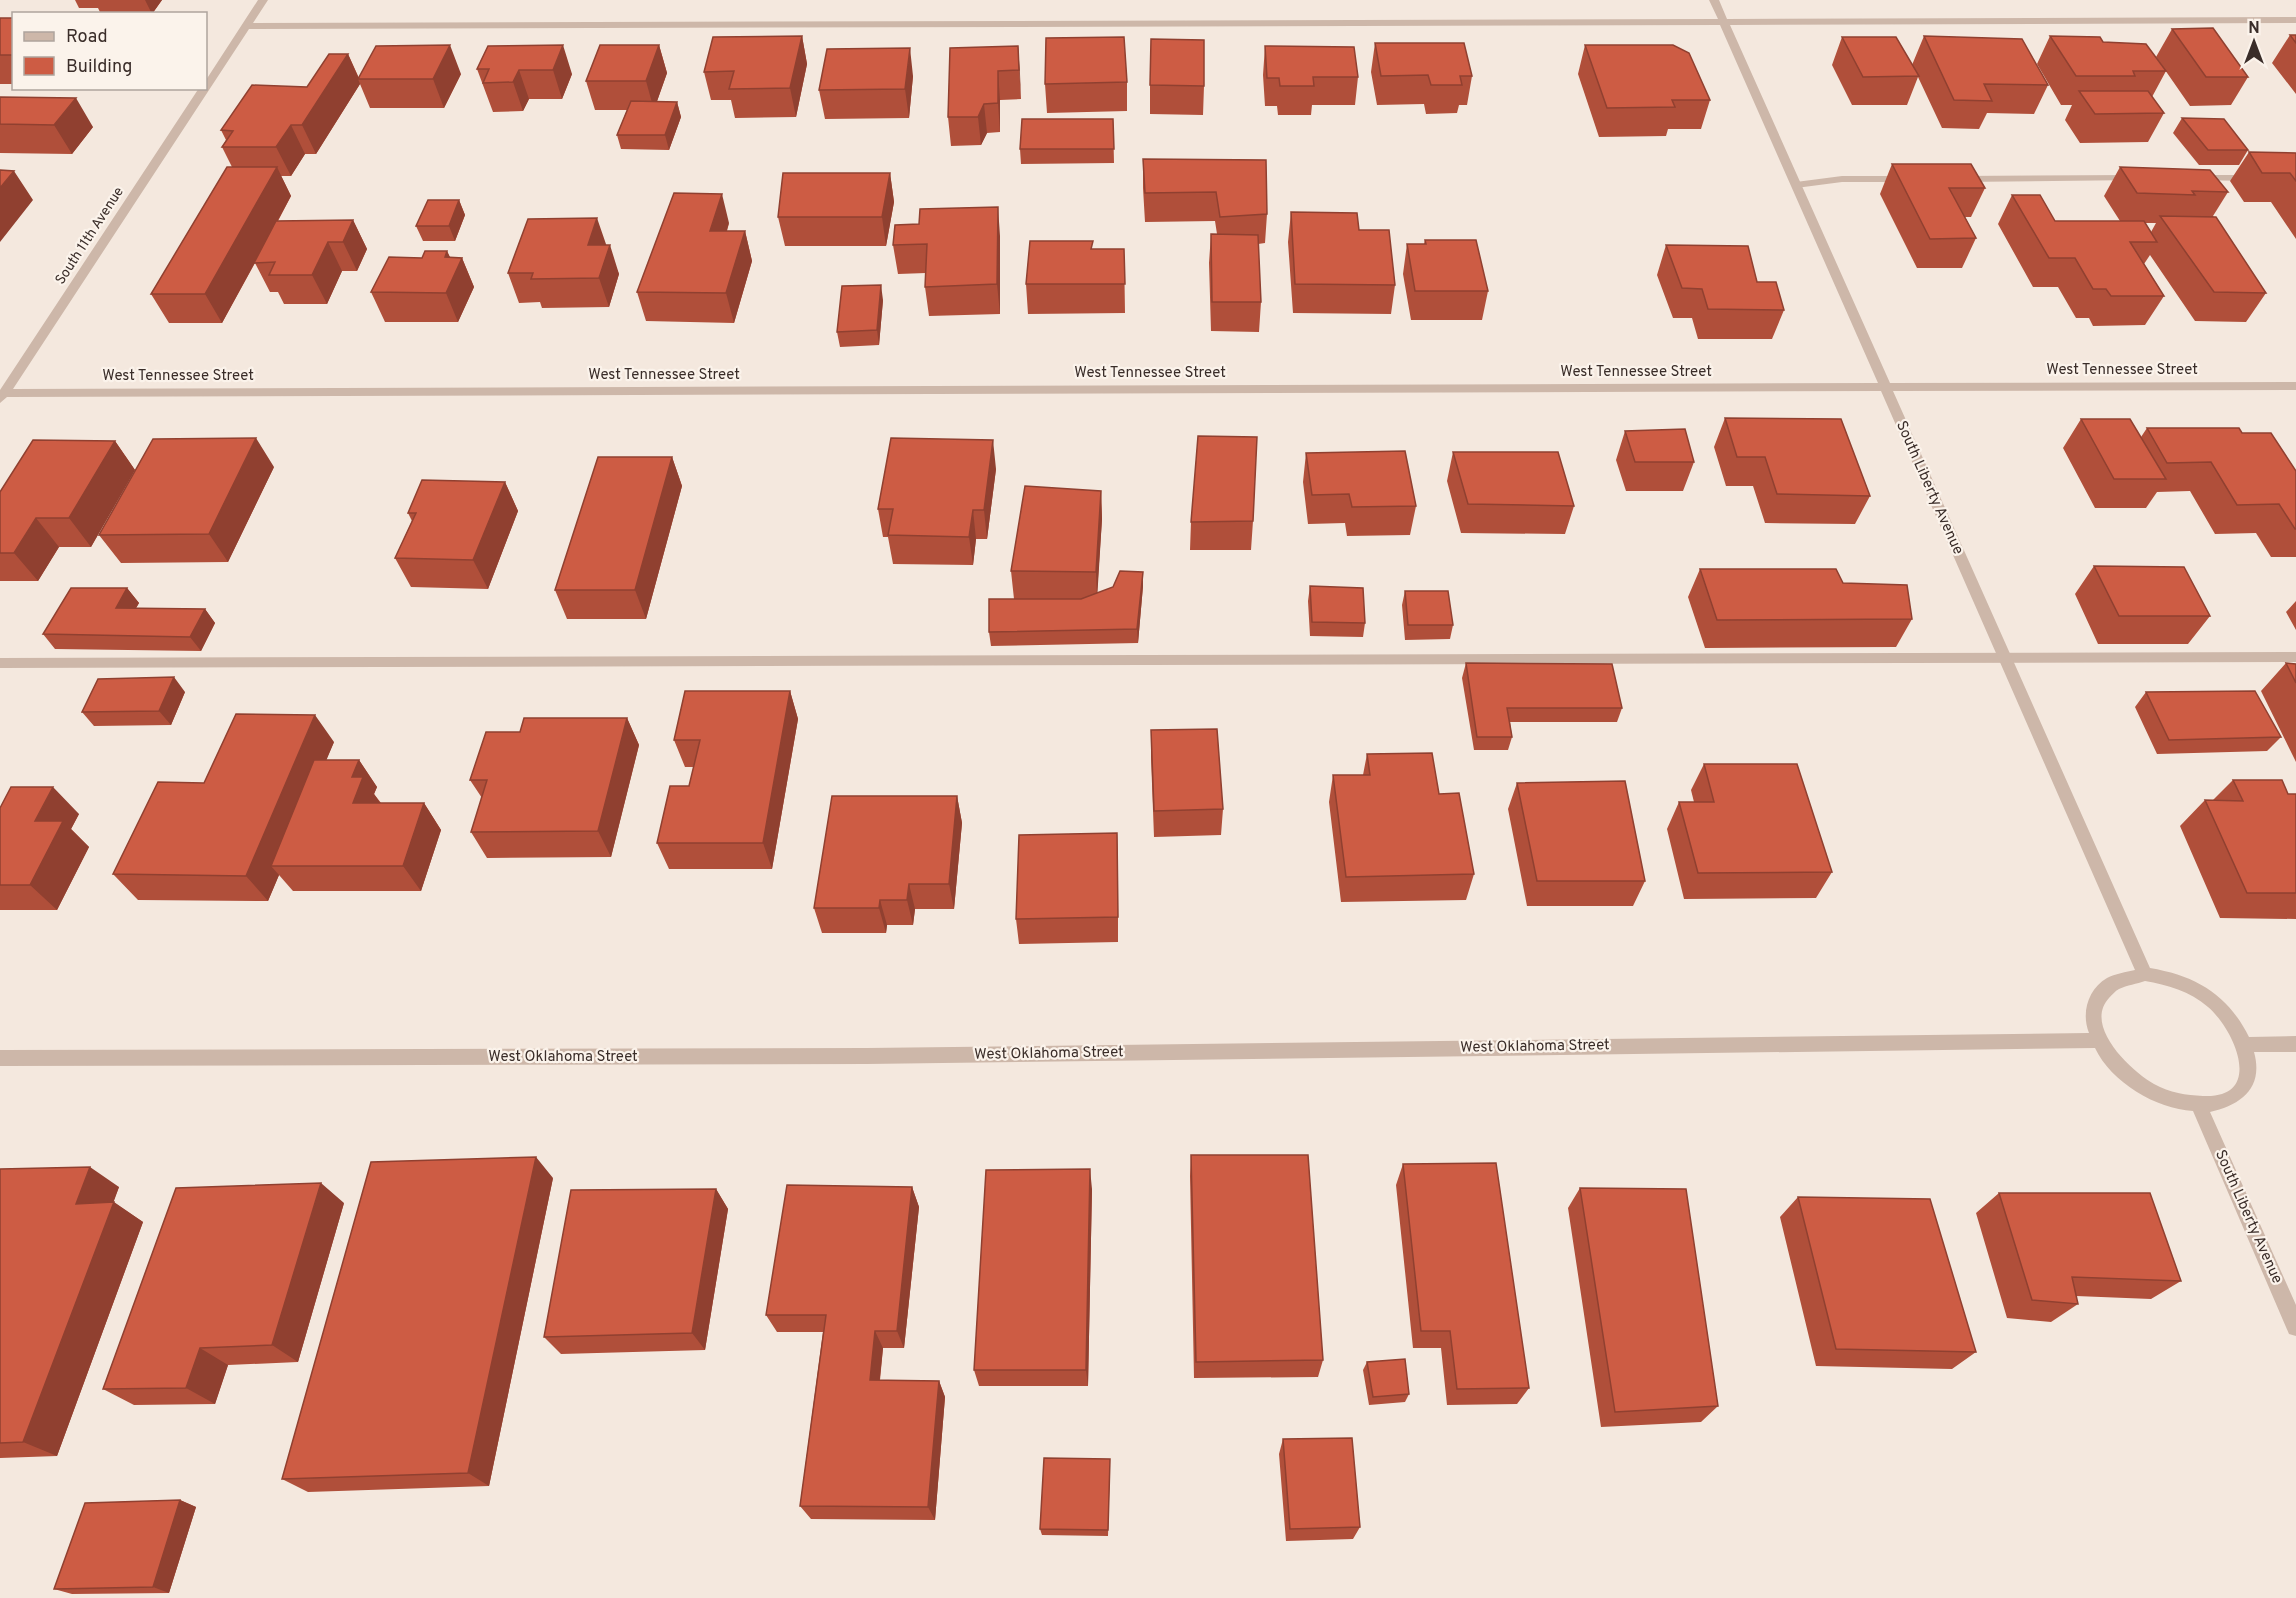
<svg xmlns="http://www.w3.org/2000/svg" width="2296" height="1598" viewBox="0 0 2296 1598" font-family="Overpass,sans-serif">
<style>
.lines{fill:none;stroke-linecap:round;stroke-linejoin:round}
.lane{fill:#cdb7a9;fill-rule:evenodd}
.street{fill:#cdb7a9;fill-rule:evenodd}
.wall{fill:#b04f3a;fill-rule:evenodd}
.shaded-wall{fill:#904030}
.building{fill:#cd5c44;stroke:#904030;stroke-width:1.5}
.labels{text-anchor:middle;dominant-baseline:central;stroke-width:4.5;stroke-linejoin:round;paint-order:stroke}
.far-street-label{font-size:14px;fill:#3a2d29;stroke:#fbf3eb}
.street-label{font-size:15px;fill:#3a2d29;stroke:#fbf3eb}
</style>
<rect width="100%" height="100%" fill="#f4e8de"/>
<g class="lines">
<path class="lane" d="M2134,175L2138,176V180L1960,182L1955,179L1960,176Z
M2197,175H2251L2256,178L2251,181L2193,180V176Z
M1842,176H1906L1911,179L1906,182H1842L1796,188L1791,185L1796,182Z
M2296,652V662L0,668V658Z"/>
<path class="street" d="M258,0H268L253,23L1718,19L1709,0H1719L1727,19L2296,17V23L1730,25L1890,383L2296,382V390L1893,391L2150,968C2197,976 2228,995 2249,1037L2296,1036V1052H2254C2264,1088 2241,1105 2210,1112L2296,1305V1336L2289,1334L2193,1111C2156,1109 2111,1082 2095,1048L867,1064L0,1066V1050L867,1048L2089,1033C2081,1013 2088,989 2107,978C2115,974 2126,972 2135,970L1881,391L7,397L0,403V390L199,88H206V80ZM1720,25L1878,383L13,389L249,29ZM2145,981C2167,985 2190,991 2208,1007C2235,1030 2265,1099 2203,1096C2186,1095 2170,1093 2154,1084C2131,1071 2083,1026 2109,998C2112,995 2115,991 2119,989C2127,985 2137,984 2145,981Z"/>
</g>
<path class="wall" d="M75,0H162L152,14H101L98,8H79Z
M0,18H14V84H0Z
M2172,29L2248,77L2231,105L2190,106L2156,57Z
M2290,35H2296V94L2272,63Z
M802,36L807,64L796,117L735,118L731,100H711L704,72Z
M1924,36L2048,85L2034,114L1987,113L1979,129L1942,128L1918,77L1907,105H1852L1832,65L1842,37L1912,65Z
M2050,36L2103,42L2166,71L2152,97L2164,113L2148,142L2080,143L2065,120L2072,105H2061L2037,64Z
M1375,43L1472,76L1467,105H1459L1457,113L1426,114L1424,104L1377,105L1371,72Z
M659,45L667,73L657,101L677,102L681,117L669,150L621,149L617,135L627,110H595L586,81Z
M1585,45L1710,100L1701,129H1668L1666,136L1599,137L1578,74Z
M488,46L572,74L562,99H529L523,111L493,112L477,69Z
M1018,46L1021,99L1000,100V132L987,133L981,145L951,146L948,117Z
M1265,46L1358,77L1355,105H1312L1311,115H1278L1277,106H1265L1263,75Z
M348,54L359,78L461,74L444,108H370L360,84L316,154H305L291,176H281L291,196L278,221L353,220L367,249L357,271H342L327,304H284L278,292H270L255,263L222,323H169L151,294L232,167L222,147L226,140L221,130L307,87Z
M913,76L909,118L825,119L819,90Z
M1127,82V111L1047,113L1045,84Z
M1150,85L1204,86L1203,115L1150,114Z
M0,97L93,127L72,154L0,153Z
M2182,118L2248,150L2239,165H2199L2173,133Z
M1113,119L1114,163L1021,164L1020,149Z
M2249,152L2296,153V239L2271,202H2244L2230,181Z
M1143,159L1267,214L1265,243L1258,244L1261,302L1259,332L1211,331L1209,263L1211,234H1217L1215,221L1145,222L1143,188Z
M1892,164L1985,188L1971,217H1965L1976,238L1962,268H1917L1880,194Z
M2120,167L2228,192L2213,216L2266,293L2246,322L2195,321L2150,255L2144,264L2164,296L2145,325L2093,326L2089,318H2076L2058,287H2033L1998,224L2012,195L2055,221H2120L2104,196ZM2145,223H2156L2151,232Z
M890,173L894,202L886,246H785L778,217Z
M459,200L465,215L455,241H423L416,226Z
M1291,212L1359,230L1395,285L1391,314L1293,313L1288,242Z
M729,223L727,231H745L752,261L734,323L646,321L637,292Z
M1000,236V314L929,316L925,287L926,273L898,274L893,245Z
M1425,240L1488,291L1482,320H1411L1403,274L1407,244H1424Z
M606,245L619,274L609,307L542,308L540,302L519,303L508,273Z
M1666,245L1784,310L1772,339H1698L1692,318H1673L1657,275Z
M1093,249H1124L1125,313L1028,314L1026,284Z
M447,251L450,257L462,258L474,287L458,322H385L371,292L422,258Z
M883,300L879,345L840,347L837,332Z
M1725,418L1870,496L1855,524L1765,523L1753,486H1726L1714,447Z
M2081,419L2141,437L2147,428L2242,433L2296,471V557H2271L2256,533L2215,534L2190,491L2157,492L2146,508H2095L2063,448Z
M1625,431L1694,462L1683,491H1626L1616,460Z
M115,441L135,470L91,547H59L38,581H0V492Z
M1453,452L1574,506L1565,534L1461,533L1447,481Z
M1306,453L1416,506L1410,535L1347,536L1345,523L1308,524L1303,482Z
M672,457L682,486L646,619H567L555,590Z
M274,467L228,562L121,563L99,535Z
M996,469L987,539H976L973,565L893,564L888,537H883L878,509Z
M505,482L518,511L488,589L411,587L395,558L412,521L408,513Z
M1101,491L1102,519L1097,593L1143,586L1138,643L991,646L989,632L1014,599L1011,571Z
M1253,521L1251,550H1190L1191,522Z
M2094,566L2210,616L2188,644H2098L2075,594Z
M1700,569L1843,583L1912,619L1896,647L1705,648L1688,597Z
M1310,586L1365,623L1363,637L1310,636L1308,601Z
M127,588L139,603L136,608L205,609L215,623L201,651L55,649L43,634Z
M1405,591L1453,625L1450,639L1405,640L1402,605Z
M2296,601V630L2286,612Z
M1466,663L1622,708L1617,722H1510L1512,737L1508,750H1474L1462,678Z
M2286,663L2296,664V762L2261,691Z
M790,691L798,719L772,869H669L657,843L689,786L694,767H685L674,740Z
M185,692L171,725L94,726L82,712Z
M2146,692L2281,737L2267,751L2157,754L2135,707Z
M627,718L639,745L611,857L487,858L471,832L482,798L470,780L520,732Z
M1151,730L1223,809L1221,835L1154,837L1151,757Z
M334,742L326,760H359L377,787L374,794L381,803H424L441,830L421,891H293L279,875L268,901L138,900L113,874L204,783Z
M1367,754L1439,794L1474,874L1466,900L1341,902L1329,802L1333,775H1363Z
M1704,764L1832,872L1816,898L1684,899L1667,829L1679,802H1694L1691,790Z
M2233,780L2288,794H2296V919L2220,918L2180,826L2205,800H2213Z
M1517,783L1645,881L1633,906H1527L1508,809Z
M957,796L962,823L954,909H915L913,925H887L886,933H822L814,908Z
M0,808L79,814L71,829L89,847L57,910H0Z
M1118,859V942L1019,944L1016,919Z
M1191,1155L1323,1360L1318,1377L1194,1378L1190,1176Z
M1403,1164L1529,1388L1517,1404L1447,1405L1441,1348H1413L1396,1185Z
M0,1169L119,1187L113,1202L143,1222L57,1456L0,1458Z
M553,1178L489,1486L308,1492L282,1479Z
M912,1187L919,1207L904,1348H883L880,1380L939,1381L945,1397L935,1520L811,1519L800,1506L823,1332H777L766,1315Z
M1580,1188L1718,1406L1701,1422L1601,1427L1568,1208Z
M716,1189L728,1209L705,1350L561,1354L544,1337Z
M1092,1189L1088,1386H979L974,1370Z
M1999,1193L2181,1281L2151,1299L2076,1296L2078,1304L2051,1322L2007,1318L1976,1213Z
M1798,1197L1976,1352L1952,1369L1816,1366L1780,1217Z
M344,1203L298,1362L228,1365L215,1404L134,1405L103,1389Z
M1367,1362L1409,1394L1405,1402L1369,1405L1363,1370Z
M1283,1439L1360,1527L1353,1539L1286,1541L1279,1454Z
M1110,1466L1108,1536L1042,1535L1040,1529Z
M180,1500L196,1507L169,1593L72,1594L54,1589Z"/>
<path class="shaded-wall" d="M145,0H162L152,14Z
M802,36L807,64L796,117L790,88Z
M450,45L461,74L444,108L433,79Z
M563,45L572,74L562,99L553,70Z
M659,45L667,73L654,110L646,81Z
M1018,46L1020,74L1021,99L1019,70Z
M910,48L913,76L909,118L905,89Z
M348,54L359,79H358L360,84L316,154L302,125Z
M519,70L529,99L523,111L513,82Z
M998,71L1000,100V132L998,103Z
M76,98L93,127L72,154L54,125Z
M677,102L681,117L669,150L665,135Z
M984,104L987,133L981,145L978,117Z
M291,125L305,154L291,176L276,147Z
M277,167L291,196L222,323L205,294Z
M14,171L33,200L0,242V188Z
M890,173L894,202L886,246L882,217Z
M722,194L729,223L717,260L710,231Z
M459,200L465,215L455,241L449,226Z
M998,207L1000,236V314L997,284Z
M597,218L607,247L588,245Z
M353,220L367,249L357,271L343,242Z
M745,231L752,261L734,323L726,293Z
M328,242L342,271L327,304L312,275Z
M610,245L619,274L609,307L599,278Z
M447,251L456,271L462,258L474,287L458,322L446,293L445,257Z
M881,285L883,300L879,345L877,330Z
M256,438L274,467L228,562L209,534Z
M993,440L996,469L987,539L984,510Z
M115,441L135,470L91,547L69,518Z
M672,457L682,486L646,619L635,590Z
M505,482L518,511L488,589L473,560Z
M1101,491L1102,519L1097,600L1096,572Z
M973,510L976,539L973,565L969,537Z
M36,518L59,547L38,581L14,553Z
M1143,572V586L1138,643L1137,629Z
M127,588L139,603L128,622L116,608Z
M205,609L215,623L201,651L190,637Z
M174,677L185,692L171,725L159,711Z
M790,691L798,719L772,869L763,843Z
M315,715L334,742L282,866H271L279,875L268,901L246,876Z
M627,718L639,745L611,857L598,831Z
M359,760L377,787L374,794L381,804L353,803L352,777Z
M53,787L79,814L71,829L89,847L57,910L30,885L35,821Z
M957,796L962,823L954,909L949,884Z
M424,803L441,830L421,891L403,866Z
M1117,833L1118,859V942V917Z
M909,884L915,909L913,925L907,900Z
M880,900L887,925L886,933L879,908Z
M536,1157L553,1178L489,1486L468,1473Z
M90,1167L119,1187L106,1223L76,1204Z
M1090,1169L1092,1189L1088,1386L1086,1370Z
M321,1183L344,1203L298,1362L272,1345Z
M912,1187L919,1207L904,1348L897,1331Z
M716,1189L728,1209L705,1350L692,1333Z
M114,1202L143,1222L57,1456L23,1442Z
M875,1331L883,1348L878,1396L870,1380Z
M200,1348L228,1365L215,1404L186,1388Z
M939,1381L945,1397L935,1520L928,1507Z
M180,1500L196,1507L169,1593L153,1587Z"/>
<path class="building" d="M0,18H14V55H0Z
M2213,28L2248,77H2206L2172,29Z
M2290,35H2296V43Z
M802,36L790,88L729,89L734,71L704,72L713,37Z
M1924,36L2022,39L2048,85L1984,84L1992,101L1954,100Z
M2050,36L2100,37L2103,42L2146,44L2166,71H2133L2135,76H2076Z
M1124,37L1127,82L1045,84L1046,38Z
M1842,37H1896L1919,76L1863,77Z
M1151,39L1204,40V86L1150,85Z
M1375,43H1464L1472,76H1460L1462,85H1431L1428,75L1381,76Z
M450,45L433,79H358L376,46Z
M563,45L553,70H519L513,82L483,83L489,69H477L488,46Z
M600,45H659L646,81H586Z
M1585,45H1673L1689,53L1710,100H1672L1675,107L1607,108Z
M1018,46L1019,70L998,71V103L984,104L978,117H948L950,48Z
M1265,46L1354,47L1358,77H1313L1314,86H1280L1279,78H1267Z
M910,48L905,89L819,90L827,49Z
M329,54H348L302,125H291L276,147H222L233,131L221,130L252,85L307,87Z
M2079,91H2148L2164,113L2095,114Z
M0,97L76,98L54,125L0,124Z
M631,101L677,102L665,135H617Z
M2182,118L2224,119L2248,150H2208Z
M1022,119H1113L1114,149H1020Z
M2249,152L2296,153V181L2290,173H2262Z
M1143,159L1266,160L1267,214L1220,217L1216,192L1145,193Z
M1892,164H1971L1985,188H1949L1976,238L1930,239Z
M227,167H277L205,294H151Z
M2120,167L2210,170L2228,192L2192,191L2195,195L2137,193Z
M0,170L14,171L0,188Z
M783,173H890L882,217H778Z
M674,193L722,194L710,231H745L726,293L637,292Z
M2012,195H2040L2055,221H2144L2157,242H2130L2164,296H2111L2106,289H2093L2075,258H2049Z
M428,200H459L449,226H416Z
M998,207L997,284L925,287L927,244L893,245L895,225L919,224L920,209Z
M1291,212L1357,213L1359,230H1389L1395,285L1295,284Z
M2160,216L2216,217L2266,293L2214,292Z
M597,218L588,245H610L599,278L531,279L533,273H508L528,219Z
M353,220L343,242H328L312,275H269L275,262L254,263L276,221Z
M1211,234L1258,235L1261,302H1212Z
M1425,240H1476L1488,291H1415L1407,244H1426Z
M1030,241H1093L1091,249H1124L1125,284H1026Z
M1666,245L1748,246L1757,282H1776L1784,310L1708,309L1702,289L1682,288Z
M425,251H447L445,257L462,258L446,293L371,292L389,257L422,258Z
M881,285L877,330L837,332L842,286Z
M1725,418L1841,419L1870,496L1777,494L1765,457H1737Z
M2081,419H2130L2166,479H2114Z
M2147,428H2239L2242,433H2271L2296,471V529H2295L2279,504L2237,505L2211,462L2167,463Z
M1685,429L1694,462H1635L1625,431Z
M1198,436L1257,437L1253,521L1191,522Z
M256,438L209,534L99,535L153,439Z
M891,438L993,440L984,510H973L969,537L888,535L893,509H878Z
M33,440L115,441L69,518H36L14,553H0V492Z
M1405,451L1416,506L1352,507L1349,494L1312,495L1306,453Z
M1453,452H1558L1574,506L1468,504Z
M598,457H672L635,590H555Z
M422,480L505,482L473,560L395,558L416,513H408Z
M1025,486L1101,491L1096,572L1011,571Z
M2094,566L2184,567L2210,616H2119Z
M1700,569H1836L1843,583L1907,585L1912,619L1717,620Z
M1120,571L1143,572L1137,629L989,632V599H1081L1113,587Z
M1310,586L1363,588L1365,623L1312,622Z
M71,588H127L116,608L205,609L190,637L43,634Z
M1405,591H1448L1453,625H1408Z
M1466,663L1612,664L1622,708H1507L1512,737H1477Z
M2286,663L2296,664V683Z
M174,677L159,711L82,712L98,679Z
M685,691H790L763,843H657L670,786H689L700,740H674Z
M2255,691L2281,737L2169,740L2146,692Z
M236,714L315,715L246,876L113,874L158,782L204,783Z
M524,718H627L598,831L471,832L487,780H470L486,732H520Z
M1217,729L1223,809L1154,811L1151,730Z
M1432,753L1439,794L1459,793L1474,874L1346,877L1333,775H1370L1367,754Z
M314,760H359L352,777H363L353,803H424L403,866H271Z
M1704,764H1797L1832,872L1698,873L1679,802H1714Z
M2233,780H2282L2288,794H2296V893H2247L2205,800L2243,801Z
M1625,781L1645,881H1537L1517,783Z
M11,787H53L35,821H63L30,885H0V808Z
M832,796H957L949,884H909L907,900H880L879,908H814Z
M1117,833L1118,917L1016,919L1019,835Z
M1191,1155H1308L1323,1360L1196,1362Z
M536,1157L468,1473L282,1479L371,1162Z
M1496,1163L1529,1388L1457,1389L1450,1331H1421L1403,1164Z
M90,1167L76,1204L114,1202L23,1442L0,1443V1169Z
M1090,1169L1086,1370H974L986,1170Z
M321,1183L272,1345L200,1348L186,1388L103,1389L176,1188Z
M787,1185L912,1187L897,1331H875L870,1380L939,1381L928,1507L800,1506L826,1315H766Z
M1580,1188L1686,1189L1718,1406L1615,1412Z
M716,1189L692,1333L544,1337L571,1190Z
M1999,1193H2150L2181,1281L2072,1277L2078,1304L2032,1300Z
M1798,1197L1930,1199L1976,1352L1836,1349Z
M1405,1359L1409,1394L1373,1397L1367,1362Z
M1352,1438L1360,1527L1290,1529L1283,1439Z
M1044,1458L1110,1459L1108,1530L1040,1529Z
M180,1500L153,1587L54,1589L85,1503Z"/>
<g class="labels">
<g class="far-street-label">
<text transform="translate(90 236) rotate(-57)">South 11th Avenue</text>
</g>
<g class="street-label">
<text x="2122" y="370">West Tennessee Street</text>
<text x="1636" y="372">West Tennessee Street</text>
<text x="1150" y="373">West Tennessee Street</text>
<text x="664" y="375">West Tennessee Street</text>
<text x="178" y="376">West Tennessee Street</text>
<text transform="translate(1929 488) rotate(66)">South Liberty Avenue</text>
<text transform="translate(1535 1047) rotate(-1)">West Oklahoma Street</text>
<text transform="translate(1049 1054) rotate(-1)">West Oklahoma Street</text>
<text x="563" y="1057">West Oklahoma Street</text>
<text transform="translate(2248 1217) rotate(66)">South Liberty Avenue</text>
</g>
</g>
<rect x="12" y="12" width="195" height="78" fill="#fbf3eb" stroke="#aea49d" stroke-width="1.5"/>
<rect x="24" y="32" width="30" height="9" fill="#cdb7a9" stroke="#aea49d" stroke-width="1.5"/>
<text x="66" y="42" font-size="18" fill="#3a2d29">Road</text>
<rect x="24" y="57" width="30" height="18" fill="#cd5c44" stroke="#aea49d" stroke-width="1.5"/>
<text x="66" y="72" font-size="18" fill="#3a2d29">Building</text>
<g transform="translate(2254 42)" stroke="#fbf3eb" stroke-width="4.5" paint-order="stroke">
<path d="M0-4.5L10 22L0 15L-10 22Z" fill="#3a2d29"/>
<text y="-9" font-size="16" font-weight="bold" text-anchor="middle" fill="#3a2d29">N</text>
</g>
</svg>
